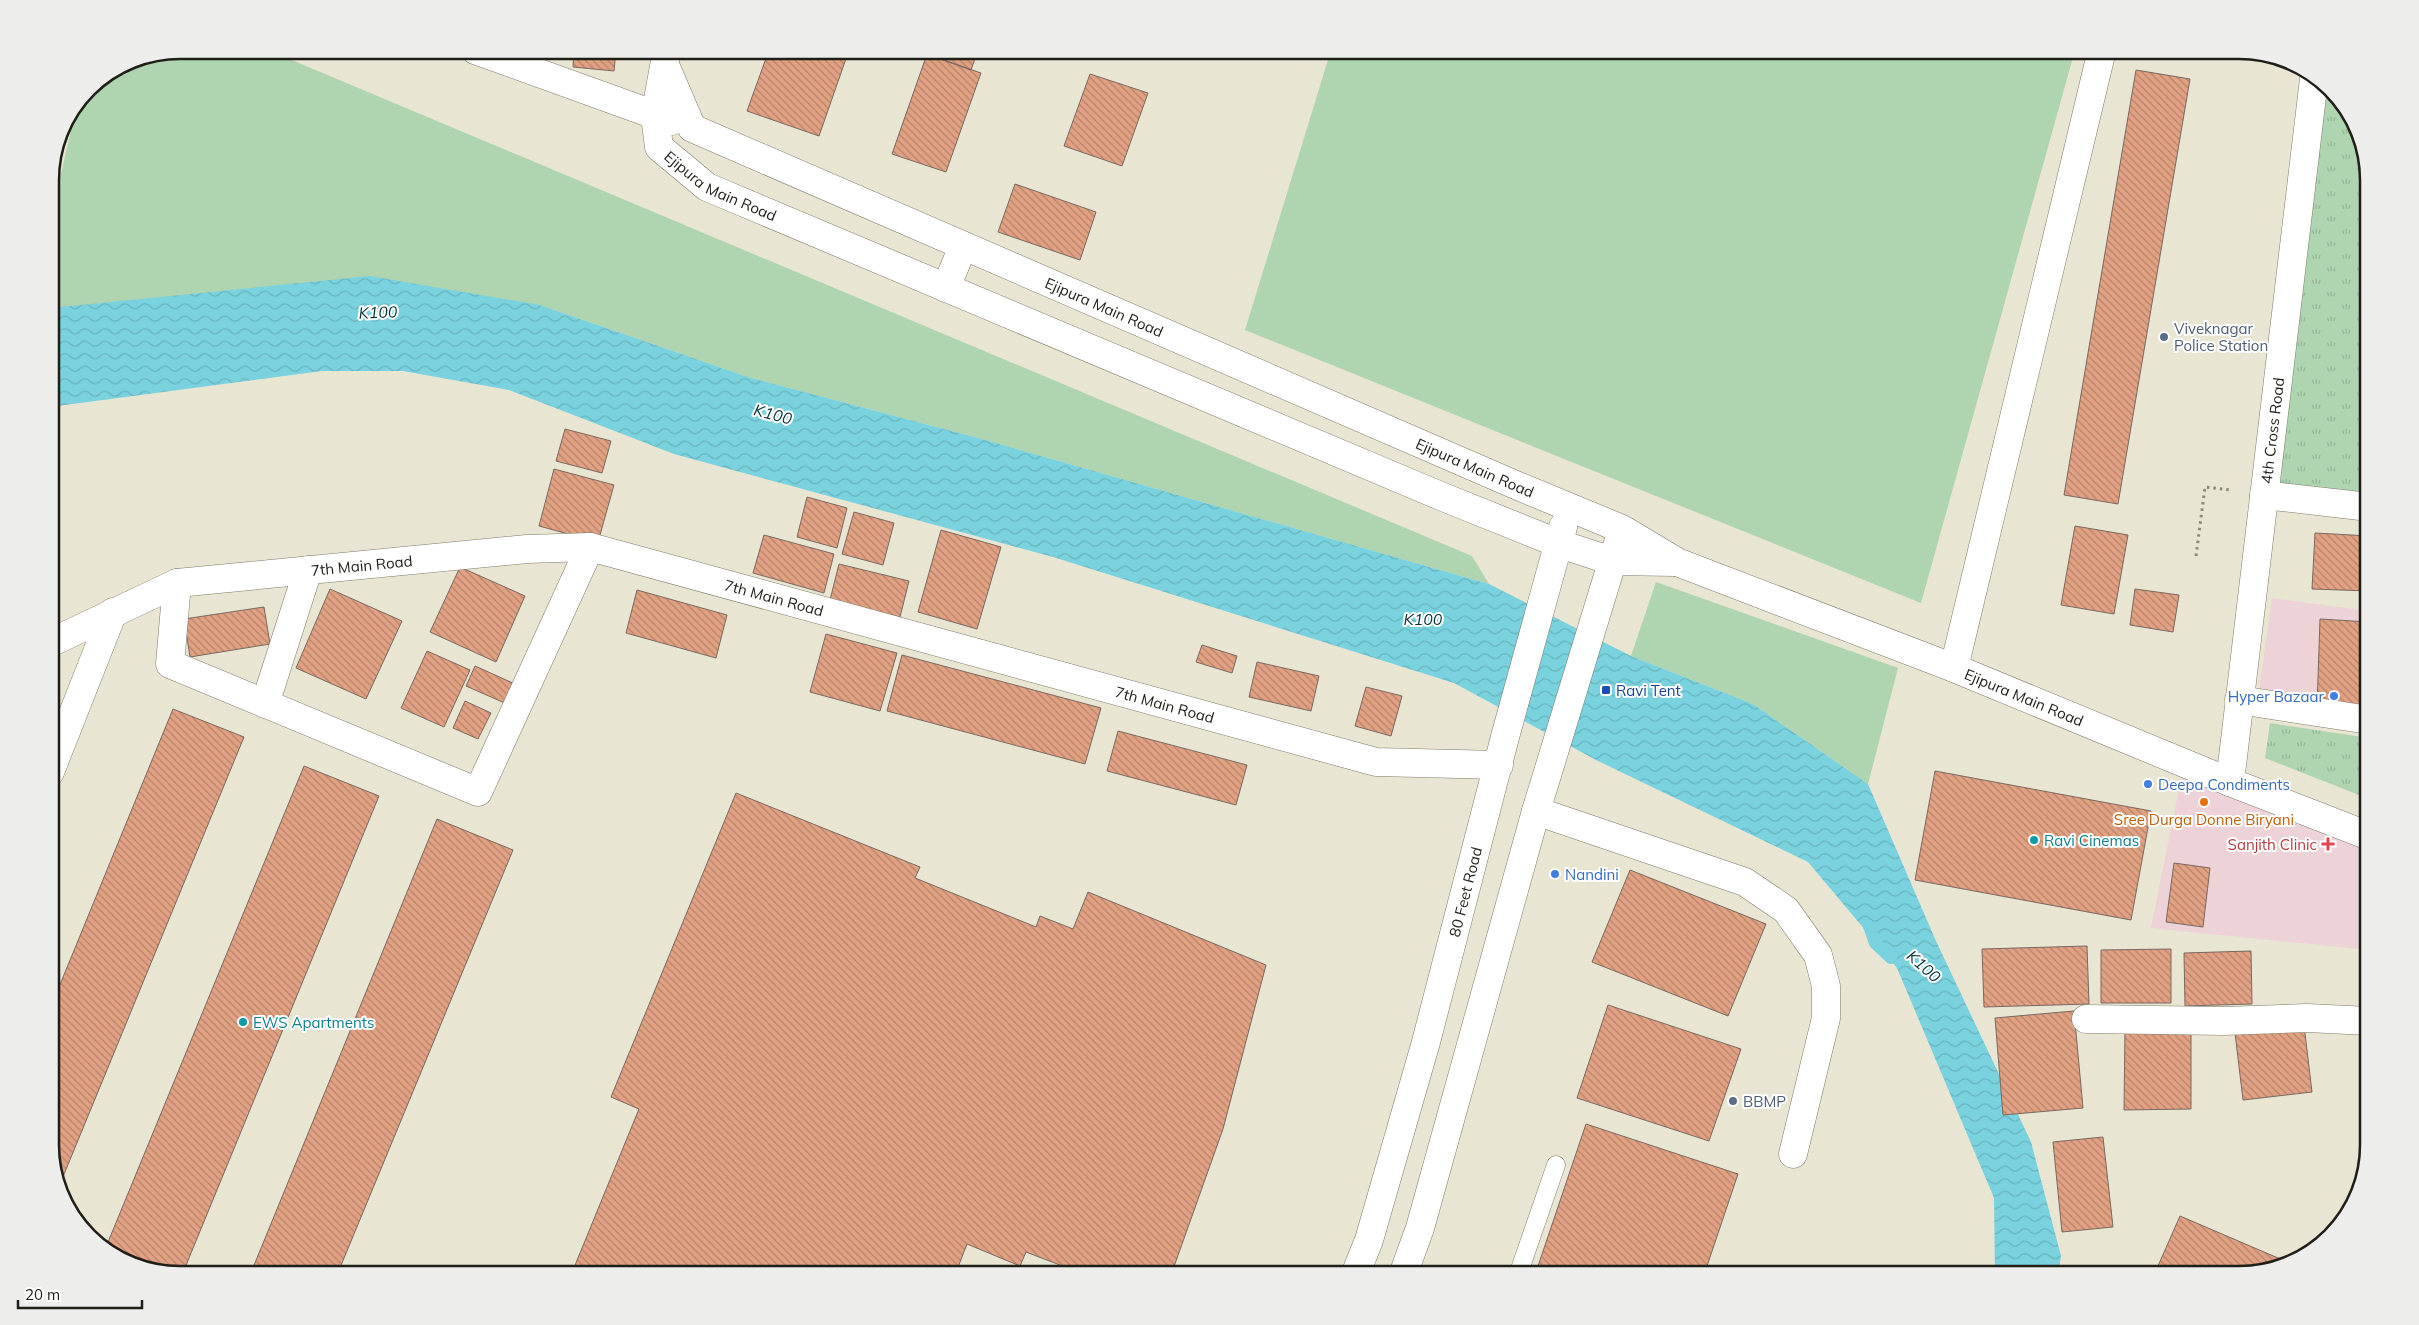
<svg xmlns="http://www.w3.org/2000/svg" width="2419" height="1325" viewBox="0 0 2419 1325" font-family="Mulish,sans-serif">
<style>
.commercial{fill:#edd3d8}
.grass{fill:#aed4b0}
.park{fill:url(#park-tufts)}
.water{fill:url(#water-waves)}
.lines{fill:none;stroke-linecap:round;stroke-linejoin:round}
.stream{stroke:#79d2de;stroke-width:12}
.building{fill:url(#building-back-hatch);stroke:#796860}
.lane-casing{stroke:#7f7b6a;stroke-width:19}
.street-casing{stroke:#7f7b6a;stroke-width:29}
.secondary-casing{stroke:#7f7b6a;stroke-width:29}
.path{stroke:#8a877b;stroke-width:3;stroke-dasharray:2.5 4;stroke-linecap:butt}
.lane{stroke:#fff;stroke-width:18}
.street{stroke:#fff;stroke-width:28}
.secondary{stroke:#fff;stroke-width:28}
.service-dot{fill:#5c6f8a;stroke:#fff;stroke-width:2}
.transit-dot{fill:#1a4fb4;stroke:#fff;stroke-width:2}
.shop-dot{fill:#3f7fe0;stroke:#fff;stroke-width:2}
.food-dot{fill:#e8710a;stroke:#fff;stroke-width:2}
.culture-dot{fill:#0f9aa8;stroke:#fff;stroke-width:2}
.health-dot{fill:#e0444e;stroke:#fff;stroke-width:2}
.labels{text-anchor:middle;dominant-baseline:central;stroke-width:4;stroke-linejoin:round;paint-order:stroke}
.street-label{font-size:15px;fill:#1f1e17;stroke:#fff}
.service-label{font-size:15px;fill:#4e5e75;stroke:#fff;text-anchor:start}
.transit-label{font-size:15px;fill:#164399;stroke:#fff;text-anchor:start}
.shop-label{font-size:15px;fill:#366cbe;stroke:#fff;text-anchor:start}
.food-label{font-size:15px;fill:#c56008;stroke:#fff}
.culture-label{font-size:15px;fill:#0d838f;stroke:#fff;text-anchor:start}
.health-label{font-size:15px;fill:#be3a42;stroke:#fff;text-anchor:end}
.water-label{font-size:16px;font-style:italic;fill:#08353a;stroke:#fff}
.rim{fill:none;stroke:#1f1e17;stroke-width:2.5}
</style>
<defs>
<pattern id="park-tufts" width="24" height="20" patternUnits="userSpaceOnUse" patternTransform="scale(1.25)"><rect width="24" height="20" fill="#aed4b0"/><path d="M3 7l-1-3M5 7V3M7 7l1-3M15 17l-1-3M17 17v-4M19 17l1-3" fill="none" stroke="#95b697"/></pattern>
<pattern id="water-waves" width="16" height="10" patternUnits="userSpaceOnUse" patternTransform="scale(1.25)"><rect width="16" height="10" fill="#79d2de"/><path d="M0 5q4-4 8 0t8 0" fill="none" stroke="#68b4be"/></pattern>
<pattern id="building-back-hatch" width="6" height="6" patternUnits="userSpaceOnUse" patternTransform="scale(1.25)"><rect width="6" height="6" fill="#e1a182"/><path d="M-1 5l2 2M0 0l6 6M5-1l2 2" fill="none" stroke="#b68369"/></pattern>
</defs>
<rect width="100%" height="100%" fill="#e9e5d3"/>
<path class="commercial" d="M2272,598L2369,611V711L2258,697Z
M2182,774L2369,849V950L2151,928Z"/>
<path class="grass" d="M180,50H268L1472,556L1489,584L982,439L748,377L540,305L50,308V222L77,104L88,88L130,60Z
M1331,50H2075L1921,603L1245,330Z
M1656,582L1898,668L1868,784L1753,704L1631,656Z"/>
<path class="park" d="M2324,87L2347,108L2369,171V505L2264,495Z
M2270,723L2369,738V799L2265,758Z"/>
<path class="water" d="M370,276L540,305L748,377L982,439L1489,584L1631,656L1753,704L1868,784L1936,941L2031,1142L2061,1256L2058,1275H1995L1994,1198L1897,968L1808,862L1596,760L1454,683L1053,557L674,454L509,390L403,371H322L50,407V308Z"/>
<g class="lines">
<path class="stream" d="M1869,926L1875,943L1891,958"/>
</g>
<path class="building" d="M574,50H616L614,71L573,67Z
M769,50H849L819,136L747,111Z
M915,50H978L971,70Z
M927,54L981,73L946,172L892,154Z
M2136,70L2190,79L2118,504L2064,495Z
M1090,74L1148,93L1122,166L1064,146Z
M1015,184L1096,212L1080,260L998,232Z
M565,429L611,441L602,473L556,461Z
M554,469L614,485L598,542L539,526Z
M807,497L847,508L837,548L797,537Z
M854,512L894,523L883,565L842,554Z
M2075,526L2128,535L2114,614L2061,605Z
M941,530L1001,547L977,629L918,612Z
M2315,533L2369,536V591L2312,589Z
M764,535L834,554L824,593L753,573Z
M839,564L909,581L900,617L830,600Z
M460,567L525,596L496,662L430,632Z
M330,589L402,621L366,699L296,668Z
M2135,589L2179,595L2173,632L2130,625Z
M637,590L727,615L716,658L626,633Z
M264,607L270,644L190,657L184,619Z
M2320,619L2369,622L2368,710L2317,708Z
M826,634L897,653L880,711L810,692Z
M1202,645L1237,656L1232,673L1196,662Z
M427,651L470,670L444,727L401,708Z
M902,655L1101,708L1085,764L887,711Z
M1257,662L1319,676L1311,711L1249,697Z
M475,666L515,684L507,704L466,686Z
M1366,687L1402,696L1391,736L1355,726Z
M465,701L491,713L478,739L453,728Z
M173,709L244,737L60,1184L50,1154V1009Z
M1118,731L1247,765L1236,805L1107,771Z
M304,766L379,796L182,1275L122,1262L106,1247Z
M1935,771L2151,811L2131,920L1915,880Z
M736,793L920,867L915,878L1036,927L1040,916L1073,929L1088,892L1266,965L1223,1129L1171,1275H1062L1065,1267L1026,1252L1020,1266L967,1244L955,1275H571L639,1109L611,1097Z
M437,819L513,850L337,1275H250Z
M2174,863L2210,868L2203,927L2166,922Z
M1630,870L1766,924L1728,1016L1592,962Z
M2087,946L2089,1004L1984,1007L1982,949Z
M2171,949V1003H2101V950Z
M2251,951L2252,1004L2185,1006L2184,953Z
M1608,1005L1741,1049L1709,1141L1577,1098Z
M2074,1011L2083,1108L2003,1115L1995,1018Z
M2304,1025L2312,1092L2243,1100L2235,1033Z
M2125,1029H2191V1109L2124,1110Z
M1586,1124L1738,1174L1704,1275H1535Z
M2103,1137L2113,1227L2062,1232L2053,1142Z
M2180,1216L2285,1261L2240,1275H2154Z"/>
<g class="lines">
<defs>
<path id="lane" d="M1518,1275L1556,1165"/>
<g id="street">
<path d="M2264,495L2369,507"/>
<path d="M177,583L170,664L478,792L590,547"/>
<path id="s1" d="M50,643L177,583L527,549L590,547L1376,762L1499,765"/>
<path d="M1954,668L2102,50"/>
<path d="M2239,700L2369,720"/>
<path d="M265,704L308,570"/>
<path d="M50,772L113,612"/>
<path id="s2" d="M2230,782L2314,79"/>
<path d="M1536,811L1745,882L1786,910L1818,955L1826,986V1018L1793,1154"/>
<path d="M2086,1019L2224,1021L2307,1018L2369,1021"/>
</g>
<g id="secondary">
<path d="M475,50L672,121"/>
<path id="s3" d="M665,61L655,116L659,147L707,187L1443,497L1560,544L1612,561L1675,562"/>
<path id="s4" d="M665,65L692,128L1518,486L1622,529L1677,562L1954,668L2230,782L2369,836"/>
<path d="M946,288L963,246"/>
<path id="s5" d="M1355,1275L1369,1240L1426,1042L1505,737L1563,527"/>
<path d="M1403,1275L1420,1228L1536,811L1618,543"/>
</g>
</defs>
<use href="#lane" class="lane-casing"/>
<use href="#street" class="street-casing"/>
<use href="#secondary" class="secondary-casing"/>
<path class="path" d="M2196,556L2205,487L2230,490"/>
<use href="#lane" class="lane"/>
<use href="#street" class="street"/>
<use href="#secondary" class="secondary"/>
</g>
<g class="service-dot">
<circle cx="2164" cy="337" r="5"/>
<circle cx="1733" cy="1101" r="5"/>
</g>
<rect class="transit-dot" x="1601" y="685" width="10" height="10" rx="2.5"/>
<g class="shop-dot">
<circle cx="2334" cy="696" r="5"/>
<circle cx="2148" cy="784" r="5"/>
<circle cx="1555" cy="874" r="5"/>
</g>
<circle class="food-dot" cx="2204" cy="802" r="5"/>
<g class="culture-dot">
<circle cx="2034" cy="840" r="5"/>
<circle cx="243" cy="1022" r="5"/>
</g>
<path class="health-dot" d="M2325.5 836.5h5v5h5v5h-5v5h-5v-5h-5v-5h5z"/>
<g class="labels">
<g class="street-label">
<text stroke="none"><textPath href="#s3" startOffset="161">Ejipura Main Road</textPath></text>
<text stroke="none"><textPath href="#s4" startOffset="518">Ejipura Main Road</textPath></text>
<text stroke="none"><textPath href="#s2" startOffset="354">4th Cross Road</textPath></text>
<text stroke="none"><textPath href="#s4" startOffset="922">Ejipura Main Road</textPath></text>
<text stroke="none"><textPath href="#s1" startOffset="326">7th Main Road</textPath></text>
<text stroke="none"><textPath href="#s1" startOffset="746">7th Main Road</textPath></text>
<text stroke="none"><textPath href="#s4" startOffset="1518">Ejipura Main Road</textPath></text>
<text stroke="none"><textPath href="#s1" startOffset="1151">7th Main Road</textPath></text>
<text stroke="none"><textPath href="#s5" startOffset="399">80 Feet Road</textPath></text>
</g>
<g class="service-label">
<text x="2174" y="328">Viveknagar<tspan x="2174" dy="17">Police Station</tspan></text>
<text x="1743" y="1101">BBMP</text>
</g>
<g class="transit-label">
<text x="1616" y="690">Ravi Tent</text>
</g>
<g class="shop-label">
<text x="2324" y="696" text-anchor="end">Hyper Bazaar</text>
<text x="2158" y="784">Deepa Condiments</text>
<text x="1565" y="874">Nandini</text>
</g>
<g class="food-label">
<text x="2204" y="819">Sree Durga Donne Biryani</text>
</g>
<g class="culture-label">
<text x="2044" y="840">Ravi Cinemas</text>
<text x="253" y="1022">EWS Apartments</text>
</g>
<g class="health-label">
<text x="2317" y="844">Sanjith Clinic</text>
</g>
<g class="water-label">
<text transform="translate(378 312) rotate(-2)">K100</text>
<text transform="translate(773 414) rotate(15)">K100</text>
<text x="1423" y="619">K100</text>
<text transform="translate(1924 966) rotate(42)">K100</text>
</g>
</g>
<path d="M0 0H2419V1325H0ZM180 59H2239A121 121 0 0 1 2360 180V1145A121 121 0 0 1 2239 1266H180A121 121 0 0 1 59 1145V180A121 121 0 0 1 180 59Z" fill="#ededec" fill-rule="evenodd"/>
<path class="rim" d="M180 59H2239A121 121 0 0 1 2360 180V1145A121 121 0 0 1 2239 1266H180A121 121 0 0 1 59 1145V180A121 121 0 0 1 180 59Z"/>
<path d="M18 1300v8h124v-8" fill="none" stroke="#1f1e17" stroke-width="2.5"/>
<text x="25" y="1300" font-size="15" fill="#1f1e17" stroke="#ffffff" stroke-width="4" paint-order="stroke">20 m</text>
</svg>
